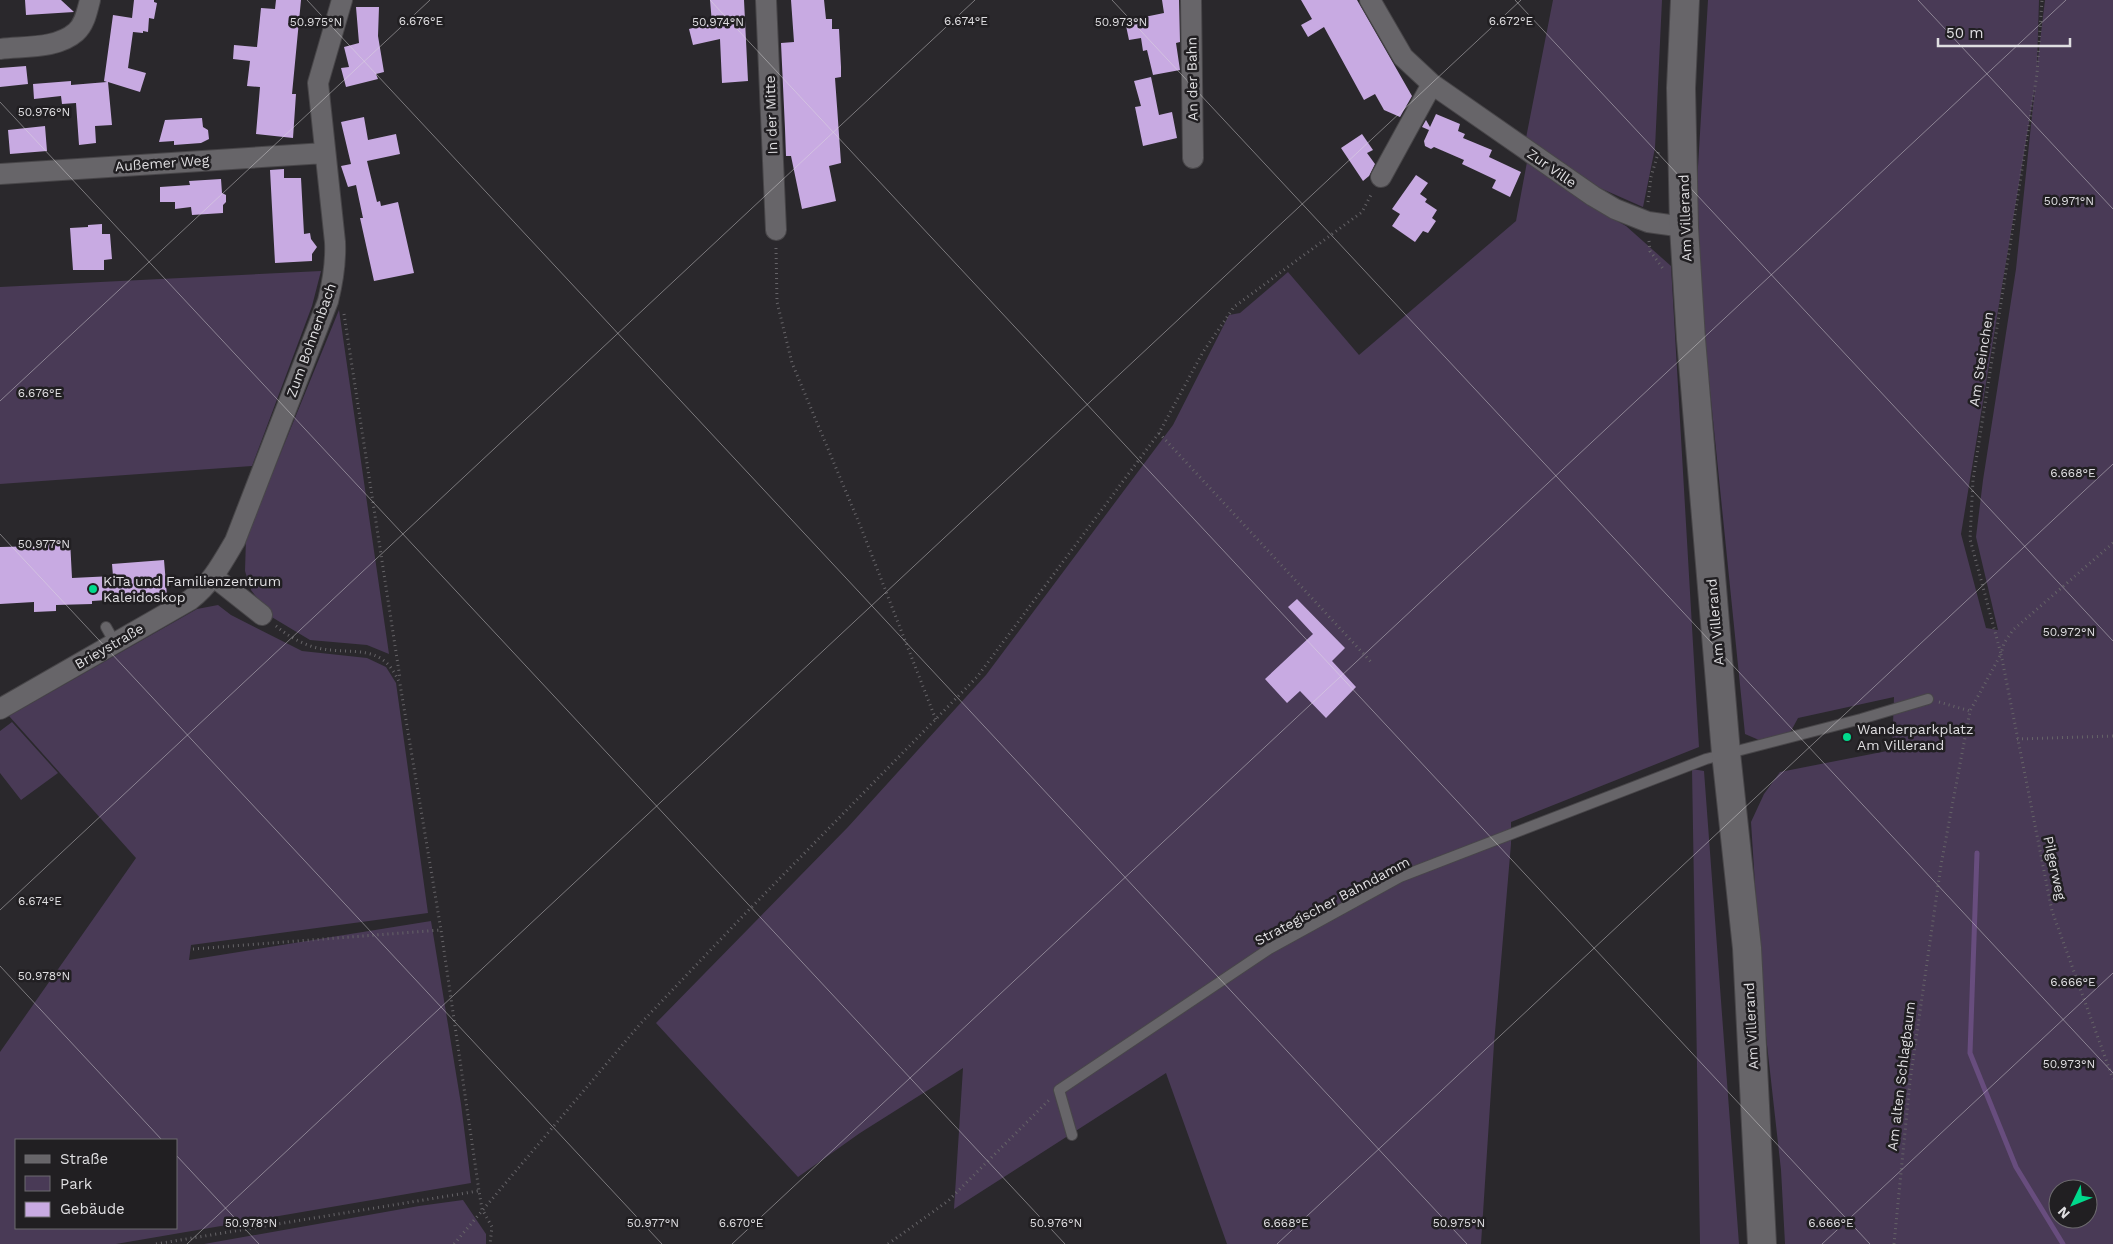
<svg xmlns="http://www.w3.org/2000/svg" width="2113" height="1244" viewBox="0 0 2113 1244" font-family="'Work Sans',sans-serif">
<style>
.green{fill:#493a56;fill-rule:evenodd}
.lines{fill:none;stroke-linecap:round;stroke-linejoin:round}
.stream{stroke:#684d7e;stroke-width:5}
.building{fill:#c8aae2}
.service-casing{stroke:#484649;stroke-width:12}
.minor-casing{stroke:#484649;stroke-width:22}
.secondary-casing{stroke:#484649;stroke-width:30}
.path{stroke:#666468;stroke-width:3;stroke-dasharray:1 4;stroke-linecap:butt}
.service{stroke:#676569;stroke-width:10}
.minor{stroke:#676569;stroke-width:20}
.secondary{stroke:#676569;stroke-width:28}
.ticks{fill:none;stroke:#dfdee1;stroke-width:1;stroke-opacity:0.45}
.poi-dot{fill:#00d98c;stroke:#211f22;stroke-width:2}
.labels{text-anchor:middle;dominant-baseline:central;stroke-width:5;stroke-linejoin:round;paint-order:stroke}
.street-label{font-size:14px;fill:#dfdee1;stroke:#211f22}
.poi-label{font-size:14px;fill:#dfdee1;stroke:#211f22;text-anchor:start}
.ticks-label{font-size:12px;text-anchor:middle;fill:#dfdee1;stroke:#211f22;stroke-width:5;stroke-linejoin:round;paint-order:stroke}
</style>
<rect width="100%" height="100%" fill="#2a282c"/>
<path class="green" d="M1553,0H1662L1655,148L1643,207L1600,188L1526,138Z
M1708,0H2039L2037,66L2045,0H2113V1244H1785L1781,1170L1763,1009L1751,822L1764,794L1780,772L1892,750L1894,697L1798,718L1791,731L1778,738L1759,740L1745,734L1694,233ZM2035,87L2016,269L1983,480L1976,537L1998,630L1986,628L1961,534ZM2058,1189H2088V1219H2058Z
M1527,162L1592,207L1626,226L1671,266L1699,747L1511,822V844L1494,1044L1481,1244H1227L1166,1073L954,1209L963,1068L860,1133L798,1177L656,1023L848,827L986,675L1173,425L1229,315L1240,313L1288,272L1359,355L1516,221Z
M321,271L312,306L252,466L0,484V287Z
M339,310L389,654L367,645L310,640L270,616L251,590L245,571L246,538Z
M218,605L231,615L302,651L367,658L386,667L396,683L428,913L191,945L189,960L431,921L461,1104L471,1183L116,1244H0V1052L136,858L9,716L197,609ZM16,1140H176V1228H16Z
M12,722L58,773L21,800L0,773V731Z
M1692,769L1704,771L1739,1244H1700Z
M463,1200L486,1234V1244H204L419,1206Z"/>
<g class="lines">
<path class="stream" d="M1977,853L1970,1053L2016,1167L2063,1244"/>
</g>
<path class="building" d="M25,0H61L74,12L26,15Z
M134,0H154V2L157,3L154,19L149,18L148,32L143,31V33L133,32L128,68L146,73L140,92L108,82L112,125L95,126L96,143L79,145L76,103L62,104L61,96L34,99L33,84L71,81V85L107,82L104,81L113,15L132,18Z
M276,0H301L292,94H296L293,138L256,134L260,87L247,86L250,61L233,59L234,45L257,47L261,8L275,9Z
M710,0H744L748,81L722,83L720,39L693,45L689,29L712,23Z
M791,0H824L826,19H832V29H839L841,67V77L835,78L841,163L829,166L836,201L802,209L791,156H786L785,129L781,43L794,42Z
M1162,0H1179L1180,42L1176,43L1180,70L1153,75L1147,50L1143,51L1141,38L1129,40L1125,21L1164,13Z
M1301,0H1357L1412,96L1400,117L1384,110L1375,94L1364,100L1324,27L1308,37L1301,25L1312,19Z
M356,7H379L378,36L384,72L376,74L378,79L346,87L341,68L349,67L344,47L359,43Z
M26,66L28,84L0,87V68Z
M1151,77L1159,115L1172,112L1177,138L1143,146L1135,107L1141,106L1134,81Z
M1436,114L1460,124L1458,131L1465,134L1463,138L1492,150L1489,157L1521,172L1510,197L1492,188L1496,180L1462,164L1464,160L1434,147L1431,149L1425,146L1424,141L1429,130L1422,127L1426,120L1430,127Z
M364,117L368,140L396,134L400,154L367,161L377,202L380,201L381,206L398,202L414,273L374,281L360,218H363L356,185L348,187L341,166L351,164L341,122Z
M202,118L203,127L208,130L209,139L201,143L174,145V141L159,142L165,120Z
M45,126L47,151L10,154L8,130Z
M1362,134L1373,150L1367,153L1375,164L1369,176L1363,181L1341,148Z
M284,169V178H301L304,234L310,233L311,239L317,247L312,254V261L275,263L270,170Z
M1416,175L1428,183L1420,194L1427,199L1425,202L1437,210L1432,218L1436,221L1428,233L1423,231L1415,242L1392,226L1400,214L1392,209Z
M221,179L222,193L226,195V202L223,205V213L192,215L191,207L175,209V202H160V187L190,185L189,181Z
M102,224V234H110L112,259L104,260V270H73L70,228L88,227V225Z
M70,540L72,578L113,576L112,564L164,560L167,596L92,601V604L56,605V611L34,612V602L0,604V547L43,546V542Z
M1297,599L1345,648L1332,661L1356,687L1326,718L1300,691L1287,703L1265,679L1313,634L1288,607Z"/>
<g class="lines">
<defs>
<path id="service" d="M106,627L115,643
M1072,1135L1059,1090L1269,949L1400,877L1706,759L1861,719L1928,699"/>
<path id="minor" d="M766,0L776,230
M1191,0L1193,158
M1370,0L1403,57L1432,84L1593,196L1615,209L1648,222L1684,227
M0,49C24,46 57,49 76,32C85,24 87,11 90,0
M0,174L325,153
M1381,177L1432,84
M214,577L262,615
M0,709L190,600C211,584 222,563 235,541L328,301C333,281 336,263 335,242L318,83L342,0"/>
<path id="secondary" d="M1685,0L1681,88L1684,227L1691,339L1726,753L1747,948L1762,1244"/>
</defs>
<use href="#service" class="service-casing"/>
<use href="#minor" class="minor-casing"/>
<use href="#secondary" class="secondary-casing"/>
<path class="path" d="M1648,202L1651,177L1659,150
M1649,241L1650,251L1664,270
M776,248L777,302L792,363L862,530L936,720
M344,314L400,678
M1159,433L1372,663
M2113,543L2013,630L2004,643L2001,654L2052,911L2113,1079
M276,626C288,636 302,644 317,648C355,656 382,641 400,684L441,930L479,1191L482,1209L492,1227L490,1244
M1939,702L1970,711
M2017,739L2113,736
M193,949L441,930
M156,1244L478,1191
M454,1244L641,1023L740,919L977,677L1159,433L1203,352L1234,307L1362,212L1372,193
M888,1244L948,1201L1049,1100
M1894,1244L1910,1081L1941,865L1970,711L2001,654L1970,539L1973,480L2037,74L2042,0"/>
<use href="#service" class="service"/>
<use href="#minor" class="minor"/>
<use href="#secondary" class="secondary"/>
</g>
<path class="ticks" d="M307,0L1467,1244M710,0L1870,1244M1112,0L2113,1073M1515,0L2113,641M1918,0L2113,209M0,102L1065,1244M0,401L430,0M0,534L662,1244M0,910L975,0M0,966L162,1140M176,1155L259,1244M187,1244L1521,0M732,1244L2066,0M1277,1244L2113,464M1822,1244L2113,973"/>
<g class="poi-dot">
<circle cx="93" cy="589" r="5"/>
<circle cx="1847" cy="737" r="5"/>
</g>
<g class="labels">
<g class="street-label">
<text transform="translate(1192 79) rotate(-91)">An der Bahn</text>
<text transform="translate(771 115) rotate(-92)">In der Mitte</text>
<text transform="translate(162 163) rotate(-4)">Außemer Weg</text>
<text transform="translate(1552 168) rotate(35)">Zur Ville</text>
<text transform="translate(1685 218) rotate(-92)">Am Villerand</text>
<text transform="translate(311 340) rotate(-70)">Zum Bohnenbach</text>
<text transform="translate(1981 359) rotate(-81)">Am Steinchen</text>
<text transform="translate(1715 622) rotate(-95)">Am Villerand</text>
<text transform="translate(109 646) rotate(-30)">Brieystraße</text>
<text transform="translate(2055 868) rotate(78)">Pilgerweg</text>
<text transform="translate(1332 901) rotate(-28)">Strategischer Bahndamm</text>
<text transform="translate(1751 1026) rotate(-93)">Am Villerand</text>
<text transform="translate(1901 1076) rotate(-83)">Am alten Schlagbaum</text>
</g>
<g class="poi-label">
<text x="103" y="581">KiTa und Familienzentrum<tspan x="103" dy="16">Kaleidoskop</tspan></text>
<text x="1857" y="729">Wanderparkplatz<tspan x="1857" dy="16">Am Villerand</tspan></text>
</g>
</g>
<g class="ticks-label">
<text x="421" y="25">6.676°E</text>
<text x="966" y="25">6.674°E</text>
<text x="1511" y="25">6.672°E</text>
<text x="316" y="26">50.975°N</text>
<text x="718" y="26">50.974°N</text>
<text x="1121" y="26">50.973°N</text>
<text x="44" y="116">50.976°N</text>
<text x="2069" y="205">50.971°N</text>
<text x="40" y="397">6.676°E</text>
<text x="2073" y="477">6.668°E</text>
<text x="44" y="548">50.977°N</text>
<text x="2069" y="636">50.972°N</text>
<text x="40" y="905">6.674°E</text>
<text x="44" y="980">50.978°N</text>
<text x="2073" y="986">6.666°E</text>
<text x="2069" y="1068">50.973°N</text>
<text x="251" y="1227">50.978°N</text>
<text x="653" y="1227">50.977°N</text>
<text x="1056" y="1227">50.976°N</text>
<text x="1459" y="1227">50.975°N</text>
<text x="741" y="1227">6.670°E</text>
<text x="1286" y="1227">6.668°E</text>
<text x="1831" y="1227">6.666°E</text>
</g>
<rect x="15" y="1139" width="162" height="90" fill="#211f22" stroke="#6d6b6e"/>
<rect x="25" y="1155" width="25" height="8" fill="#676569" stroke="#6d6b6e"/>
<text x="60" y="1164" font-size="15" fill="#dfdee1">Straße</text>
<rect x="25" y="1176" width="25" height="15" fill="#493a56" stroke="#6d6b6e"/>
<text x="60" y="1189" font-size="15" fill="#dfdee1">Park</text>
<rect x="25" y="1202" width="25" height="15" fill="#c8aae2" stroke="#6d6b6e"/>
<text x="60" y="1214" font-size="15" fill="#dfdee1">Gebäude</text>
<g transform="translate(2073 1204) rotate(227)"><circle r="24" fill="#211f22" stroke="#6d6b6e"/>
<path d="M0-4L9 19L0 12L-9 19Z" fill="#00d98c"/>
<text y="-8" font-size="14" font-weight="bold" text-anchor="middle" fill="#dfdee1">N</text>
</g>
<path d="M1938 38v8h132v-8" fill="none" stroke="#dfdee1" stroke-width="2.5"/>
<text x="1946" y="38" font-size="15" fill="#dfdee1" stroke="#211f22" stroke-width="4" paint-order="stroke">50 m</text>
</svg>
